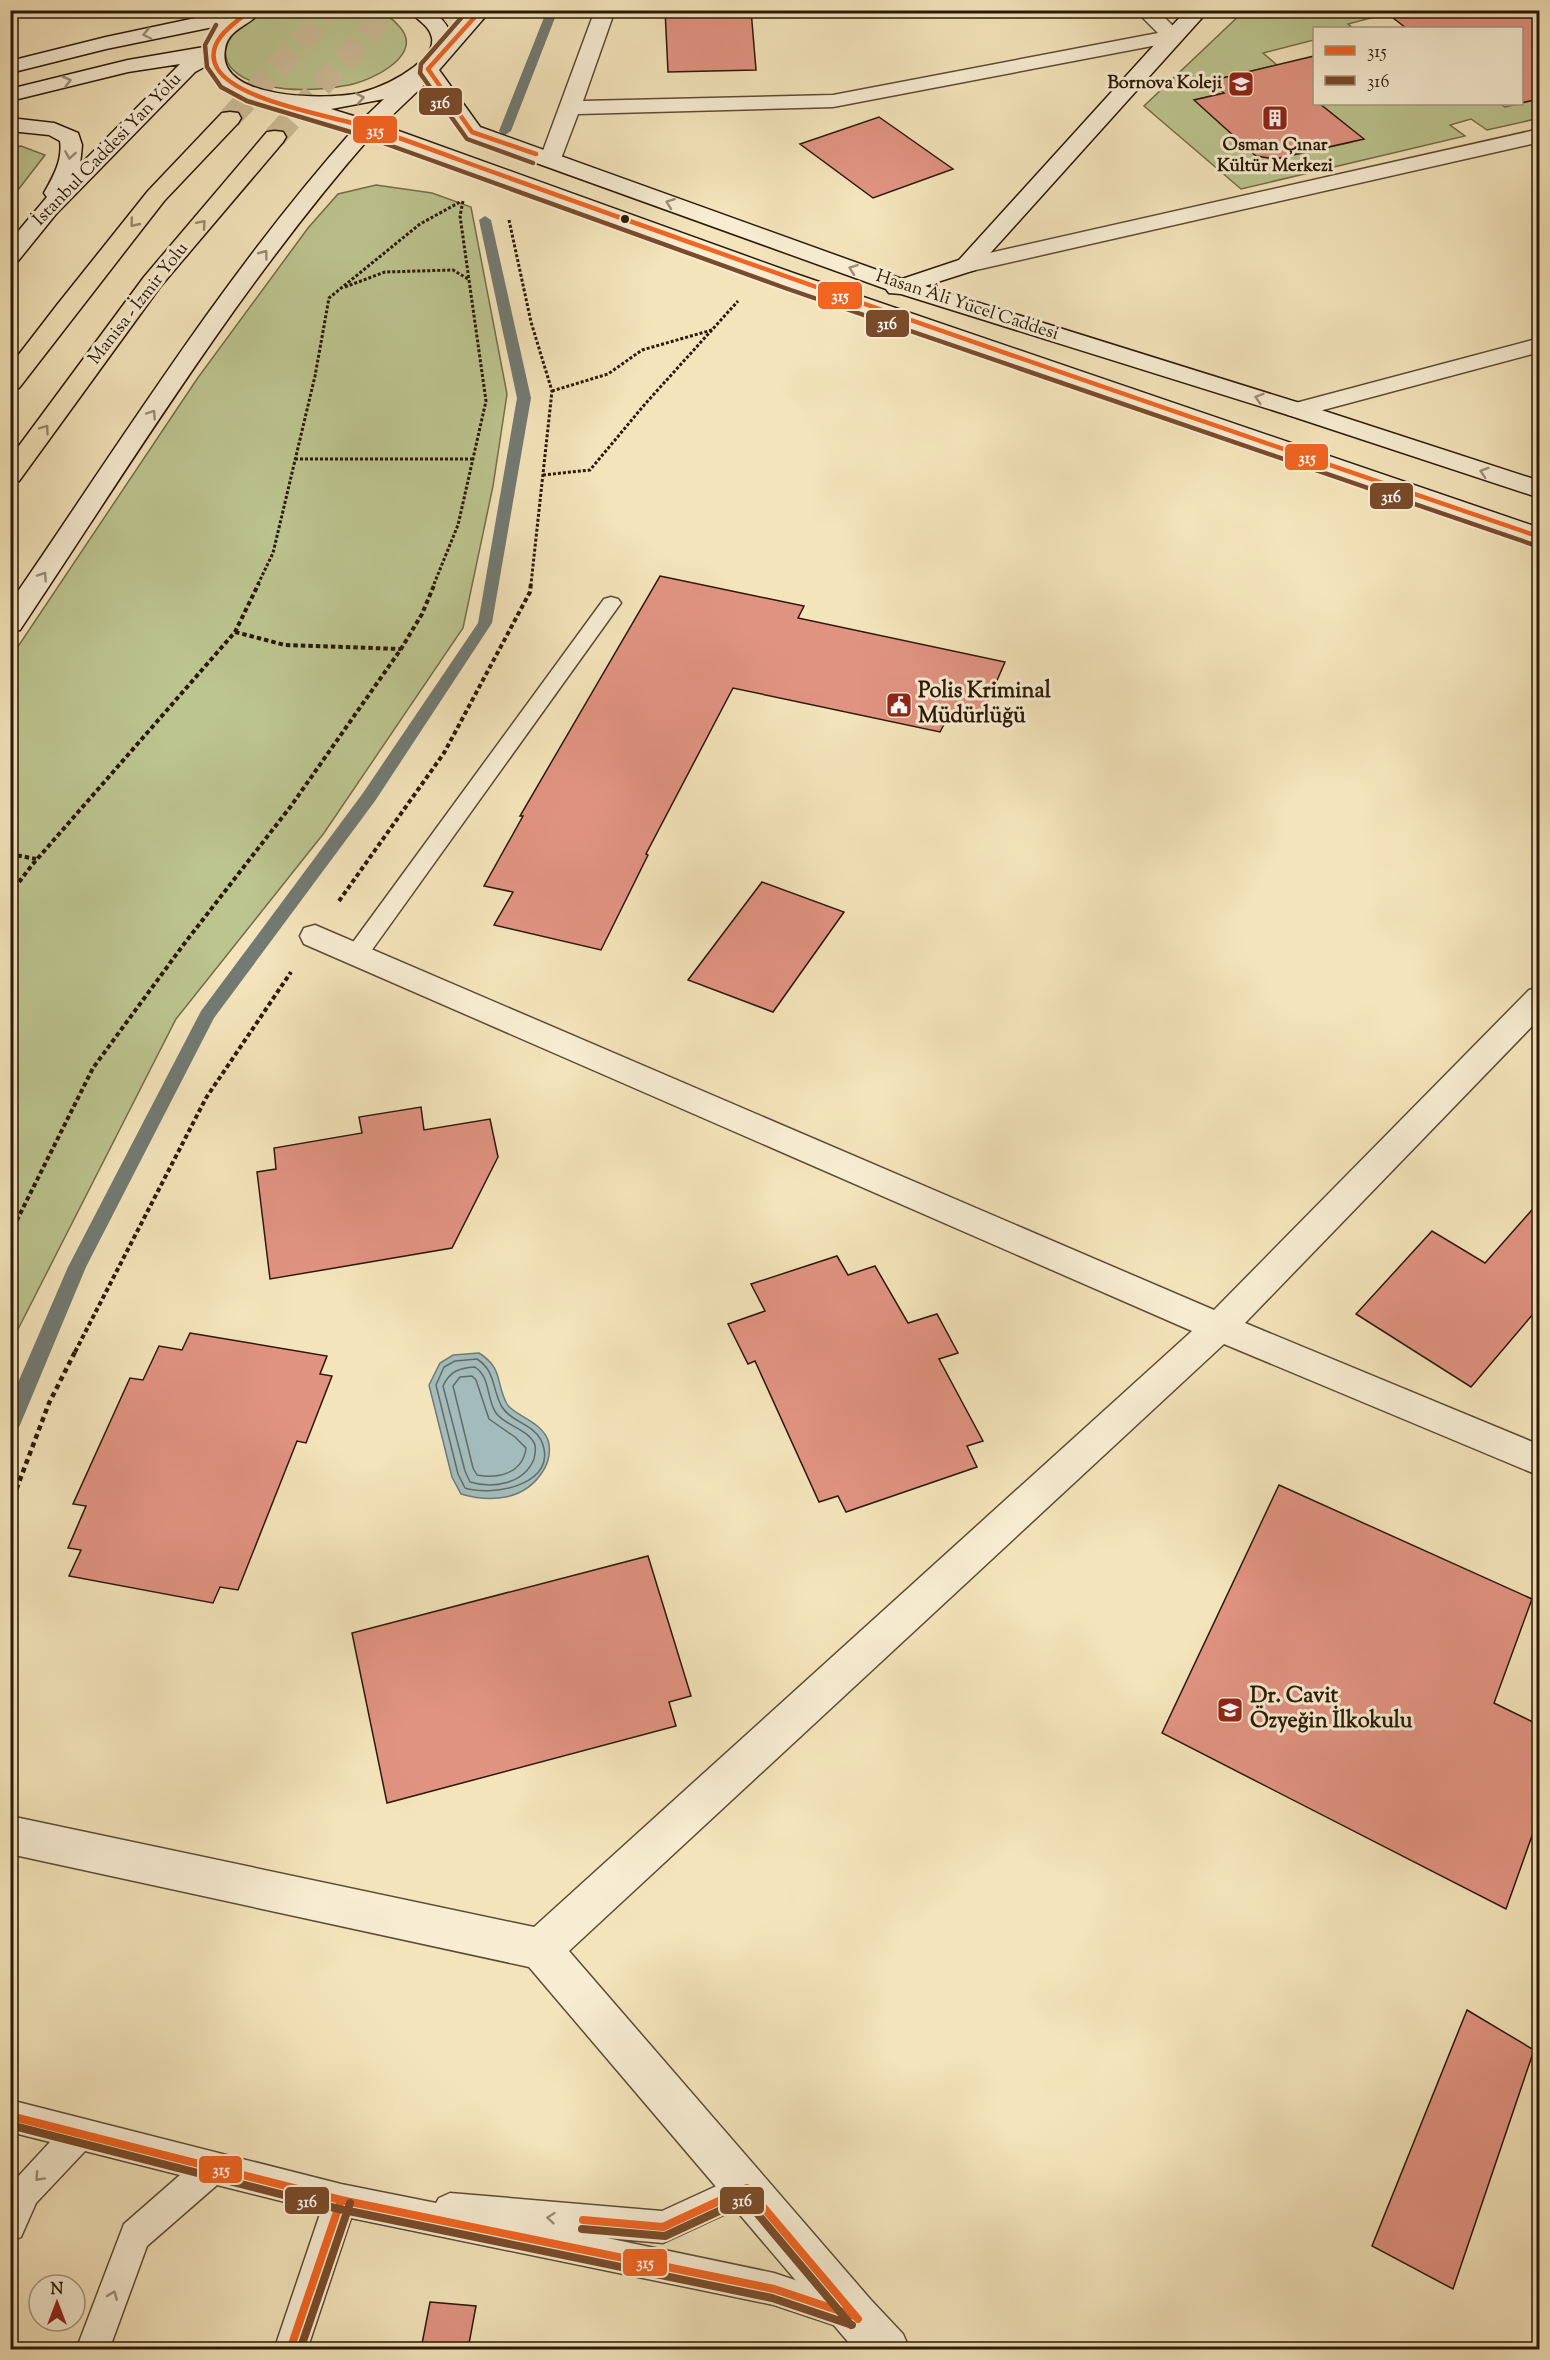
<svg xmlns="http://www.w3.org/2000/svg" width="1550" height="2360" viewBox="0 0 1550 2360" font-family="'Sorts Mill Goudy',serif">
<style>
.green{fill:#bcc48f;stroke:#736e4a;stroke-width:1.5}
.water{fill:#a2bbbc;stroke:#727a73;stroke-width:1.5}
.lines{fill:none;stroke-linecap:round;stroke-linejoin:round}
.shore{stroke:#666a61;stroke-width:1.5}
.stream{fill:#727a73;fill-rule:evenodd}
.building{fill:#e19382;stroke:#2a1806;stroke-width:1.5}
.highway-tunnel{stroke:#ccbb97;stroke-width:23;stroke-dasharray:23 11;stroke-linecap:butt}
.lane-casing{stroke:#5c4b33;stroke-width:3}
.street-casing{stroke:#5c4b33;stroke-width:3}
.secondary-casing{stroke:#2a1806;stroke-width:3}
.highway-casing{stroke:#2a1806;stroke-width:3}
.path-far2{stroke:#2a1806;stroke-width:3;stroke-dasharray:3 2;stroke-linecap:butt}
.path-far1{stroke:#2a1806;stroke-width:4;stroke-dasharray:4.5 3;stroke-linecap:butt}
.path{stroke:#2a1806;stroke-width:4.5;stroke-dasharray:5 4;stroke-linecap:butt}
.lane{fill:#f8edd3;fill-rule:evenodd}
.street{fill:#f8edd3;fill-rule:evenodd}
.secondary{fill:#f8edd3;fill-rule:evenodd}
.highway{fill:#f4e4bb;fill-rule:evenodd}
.bus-1-far1-casing{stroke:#f8edd3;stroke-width:8}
.bus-1-casing{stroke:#f8edd3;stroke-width:12}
.bus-2-far1-casing{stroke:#f8edd3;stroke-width:8}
.bus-2-casing{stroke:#f8edd3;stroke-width:12}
.bus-1-far1{stroke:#f26522;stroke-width:4.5}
.bus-1{stroke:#f26522;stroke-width:8}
.bus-2-far1{stroke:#7a4b2a;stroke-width:4.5}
.bus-2{stroke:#7a4b2a;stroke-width:8}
.oneway{stroke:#9b8d77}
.oneway2{stroke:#99886a}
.bus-dot{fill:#2a1806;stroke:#f8edd3;stroke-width:2}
.labels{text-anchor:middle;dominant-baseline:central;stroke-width:6;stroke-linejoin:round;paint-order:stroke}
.far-poi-label{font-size:18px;font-weight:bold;fill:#2a1806;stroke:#f8edd3;text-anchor:end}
.far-street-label{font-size:18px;fill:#2a1806;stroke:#f8edd3}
.poi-label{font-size:22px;font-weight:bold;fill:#2a1806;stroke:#f8edd3;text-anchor:start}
.line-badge{stroke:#f8edd3;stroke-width:2}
.badge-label{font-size:16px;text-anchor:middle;font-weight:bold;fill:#fff}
</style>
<rect width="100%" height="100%" fill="#f4e4bb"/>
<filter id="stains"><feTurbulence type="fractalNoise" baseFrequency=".00333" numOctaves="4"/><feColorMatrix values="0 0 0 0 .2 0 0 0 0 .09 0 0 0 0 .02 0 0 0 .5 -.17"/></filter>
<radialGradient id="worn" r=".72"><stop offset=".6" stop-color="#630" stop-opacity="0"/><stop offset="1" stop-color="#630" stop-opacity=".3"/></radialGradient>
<path class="green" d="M274,10C298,11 323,11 347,11C356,11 366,9 374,11C383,13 392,18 398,25C427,54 373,80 349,85C322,90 295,92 268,86C202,72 220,25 274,10Z
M1401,10L1348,24L1353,28H1314V40L1263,53L1277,65L1210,81L1224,93L1195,100L1255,155L1275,159L1352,142L1355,139L1354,132L1320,104H1500L1505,107L1539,99L1540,118L1487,130L1471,119L1450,125L1465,136L1241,189L1144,106L1244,11Z
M21,146L45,155L11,199V147Z
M376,185L432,193L471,207L507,394L493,486L463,628L324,833L176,1019L11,1343V657L197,379L308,228L338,194Z"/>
<path class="water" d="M479,1353C504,1369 495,1382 507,1404C513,1415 541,1421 548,1440C551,1450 549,1462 543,1471C525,1500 492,1503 461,1494L452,1477L429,1385L440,1363L453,1355Z"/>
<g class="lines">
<path class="shore" d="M477,1359C496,1371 492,1390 502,1407C511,1422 533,1424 541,1440C561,1484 494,1497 465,1488L458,1474L436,1385L444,1367L455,1361Z
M475,1367C491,1378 486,1398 496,1413C505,1426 529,1429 535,1445C536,1450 535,1454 534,1459C524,1484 493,1489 470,1482L465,1471L443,1386C450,1371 459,1368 475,1367Z
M472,1376L476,1380L489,1419L515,1437L526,1448C523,1473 499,1479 477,1475L473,1468L453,1386L460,1377Z"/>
<path class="stream" d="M547,10H558L511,131L505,135L501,133L499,131Z
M485,216L491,220L531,398L492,623L375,801L214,1018L86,1267L20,1425L17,1431L10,1433V1401L68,1267L201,1011L363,793L478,623L517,398L479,220Z"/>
</g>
<path class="building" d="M665,10H751L756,70L668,72Z
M1383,10H1539V99L1521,103V28H1406Z
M1314,56V104H1320L1364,139L1275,159L1256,156L1194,100L1224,93L1210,81Z
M879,117L953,169L873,198L800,144Z
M660,576L804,606L798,618L1005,662L978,724L948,717L940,732L733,688L646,854L648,855L601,950L494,925L513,892L484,886L523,816H520Z
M762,882L844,912L773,1012L688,980Z
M421,1107L424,1130L490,1119L498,1157L452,1248L270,1279L257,1172L276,1169L274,1148L362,1133L359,1117Z
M1539,1202V1307L1471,1387L1356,1314L1432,1231L1485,1263Z
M837,1256L848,1275L875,1266L908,1323L937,1314L958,1353L939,1359L983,1441L967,1446L977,1467L846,1512L838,1496L819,1502L755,1361L748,1364L728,1324L765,1311L751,1284Z
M190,1333L327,1356L320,1374L332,1376L306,1443L297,1441L238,1590L220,1587L213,1603L69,1576L81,1550L68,1548L86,1506L73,1504L130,1378L143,1380L159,1346L182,1350Z
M1279,1485L1532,1599L1494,1703L1539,1725V1816L1506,1909L1162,1733Z
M648,1556L691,1696L669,1702L676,1726L387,1803L352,1633Z
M1467,2010L1534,2050L1453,2289L1372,2246Z
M430,2302L476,2306L468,2349H421Z"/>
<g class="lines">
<path class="highway-tunnel" d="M230,118L331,10
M275,137L389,10"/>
<defs>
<path id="lane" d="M611,597L618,599L621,603L618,607L364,961L356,963L348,961L345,955L348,949L604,599Z
M10,2100L341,2184L436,2203L439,2198L450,2193L662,2211L747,2172L758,2177L763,2188L758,2199L663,2243L607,2238L774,2273L858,2301L862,2313L858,2325L846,2329L774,2305L351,2218L307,2350H274L321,2211L217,2185L147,2246L109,2350H76L124,2224L180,2175L85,2151L36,2203L21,2237L10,2242V2188L14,2181L50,2142L10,2132Z"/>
<path id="street" d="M595,10H615L583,101L833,95L1158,33L1135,10H1157L1183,36L1180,40L1173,42L833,107L578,114L559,164L551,166L543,164L540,159Z
M1540,129V142L967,272L959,270L955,265L959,260L967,258Z
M1540,338V352L1297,417L1288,415L1285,410L1288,405Z
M315,925L1214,1310L1529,990L1540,987V1018L1245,1323L1540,1445V1476L1224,1344L569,1951L871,2300L903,2334L910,2350H855L529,1967L10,1854V1816L534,1927L1192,1331L304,944L300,936L304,928Z"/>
<path id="secondary" d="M233,10H262C252,25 228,28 225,49C215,101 330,100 360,93C379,88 398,79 414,67C422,60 434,51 432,38C430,25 416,20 409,10C429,10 441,12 450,32L469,10H491L439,70L480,127L902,279L959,260L1166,32L1187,10H1209L975,270L925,286L1306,405L1540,481V498L1288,415L901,294L889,293L886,289L464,137L427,82L382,125L796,274L1540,528V545L780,284L371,136C238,288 132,462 20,630L10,632V603C120,443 224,275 353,130L246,98L219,83L206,66L195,72L56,214L18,261L10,263V241L47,197L44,193C53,177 63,160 60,141L49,135L10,131V118L54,123L78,133L82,145L80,165L180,64L128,72L10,101V89L128,60L204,47L218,26L106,49L10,73V61L106,37ZM384,99L363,119L331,109Z"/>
<path id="highway" d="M230,112L238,113L241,118L238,123L164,201L19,388L10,390V366L57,305L148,191L222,113Z
M275,131L283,132L286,137L283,142L160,287L19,481L10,483V458L144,277L267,132Z"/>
</defs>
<use href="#lane" class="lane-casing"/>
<use href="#street" class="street-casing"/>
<use href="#secondary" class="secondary-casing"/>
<use href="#highway" class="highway-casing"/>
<path class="path-far2" d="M509,220L531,322L552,391L531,584
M345,287L385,272L453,270L468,279
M552,391L608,374L642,350L712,330
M295,459H473
M543,475L590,470L645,404L738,301
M258,584L273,553L315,376L329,298L420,224L460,202
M434,584L458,525L486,401L460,216L463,201"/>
<path class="path-far1" d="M235,632L285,645L401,649
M10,854L36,859
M10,894L32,865L235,632L259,583
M339,901L444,753L530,592L531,583
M10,1234L93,1068L184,944L291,806L401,649L422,614L435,583
M75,1352L206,1098L291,972"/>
<path class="path" d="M10,1506L49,1403L76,1350"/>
<use href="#lane" class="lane"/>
<use href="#street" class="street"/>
<use href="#secondary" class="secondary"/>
<use href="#highway" class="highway"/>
<defs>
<path id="bus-1-far1" d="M251,10C234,23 203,43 217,68C236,101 331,116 367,127C400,138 433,150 465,162C822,291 1181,414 1540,537
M481,10L428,69L472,132L536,154"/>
<path id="bus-1" d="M10,2116L341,2200L774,2289L855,2316
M583,2220L663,2227L747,2188L858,2319
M290,2350L341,2200"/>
<path id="bus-2-far1" d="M468,10L421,64L420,73L467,139L533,163
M216,25L205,45L207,67L221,87L247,101L364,136L785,288L1537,546"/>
<path id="bus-2" d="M10,2125L339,2209L772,2298L852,2325
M582,2229L665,2236L745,2199L851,2325
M300,2350L350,2203"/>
</defs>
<use href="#bus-1-far1" class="bus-1-far1-casing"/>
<use href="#bus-1" class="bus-1-casing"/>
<use href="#bus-2-far1" class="bus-2-far1-casing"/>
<use href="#bus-2" class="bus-2-casing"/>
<use href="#bus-1-far1" class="bus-1-far1"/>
<use href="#bus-1" class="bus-1"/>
<use href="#bus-2-far1" class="bus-2-far1"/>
<use href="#bus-2" class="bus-2"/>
</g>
<defs><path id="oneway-chevron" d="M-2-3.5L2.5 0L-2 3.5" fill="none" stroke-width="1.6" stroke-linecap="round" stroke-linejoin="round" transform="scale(1.5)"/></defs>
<g class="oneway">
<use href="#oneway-chevron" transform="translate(147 34) rotate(168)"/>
<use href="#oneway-chevron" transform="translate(67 81) rotate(-14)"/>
<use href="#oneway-chevron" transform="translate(360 98) rotate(-10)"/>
<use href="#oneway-chevron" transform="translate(70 155) rotate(99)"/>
<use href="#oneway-chevron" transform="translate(670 203) rotate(-160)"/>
<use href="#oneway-chevron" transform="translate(264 254) rotate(-53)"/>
<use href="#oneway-chevron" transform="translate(853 269) rotate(-160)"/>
<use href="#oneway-chevron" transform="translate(1259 398) rotate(-163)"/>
<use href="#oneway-chevron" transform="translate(152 414) rotate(-56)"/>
<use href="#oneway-chevron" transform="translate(1484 472) rotate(-162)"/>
<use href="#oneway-chevron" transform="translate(43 576) rotate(-56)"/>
<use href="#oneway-chevron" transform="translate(39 2177) rotate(133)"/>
<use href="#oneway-chevron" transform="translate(551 2218) rotate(-175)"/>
<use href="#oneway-chevron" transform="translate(113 2295) rotate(-69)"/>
</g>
<g class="oneway2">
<use href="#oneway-chevron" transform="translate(134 223) rotate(129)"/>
<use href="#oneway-chevron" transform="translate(202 224) rotate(-49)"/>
<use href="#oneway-chevron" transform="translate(45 429) rotate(-54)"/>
</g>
<defs>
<symbol id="school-square" viewBox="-11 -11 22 22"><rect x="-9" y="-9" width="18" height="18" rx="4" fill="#8f2418" stroke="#f8edd3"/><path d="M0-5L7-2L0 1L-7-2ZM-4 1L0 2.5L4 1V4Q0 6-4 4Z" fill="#fff"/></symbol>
<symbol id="building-square" viewBox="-11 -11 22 22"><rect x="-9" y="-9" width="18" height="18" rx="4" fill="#8f2418" stroke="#f8edd3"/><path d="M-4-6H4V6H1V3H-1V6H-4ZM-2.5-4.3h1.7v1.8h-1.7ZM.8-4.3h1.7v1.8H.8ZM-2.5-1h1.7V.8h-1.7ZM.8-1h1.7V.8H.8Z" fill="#fff"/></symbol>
<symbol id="civic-square" viewBox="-11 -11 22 22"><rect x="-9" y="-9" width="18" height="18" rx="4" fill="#8f2418" stroke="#f8edd3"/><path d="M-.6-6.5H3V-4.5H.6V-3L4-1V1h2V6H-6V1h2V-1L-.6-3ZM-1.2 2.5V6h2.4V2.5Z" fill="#fff"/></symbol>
</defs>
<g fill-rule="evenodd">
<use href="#school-square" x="1226" y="69" width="30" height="30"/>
<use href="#building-square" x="1260" y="103" width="30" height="30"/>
<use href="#civic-square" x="884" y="690" width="30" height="30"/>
<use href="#school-square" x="1215" y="1695" width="30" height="30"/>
</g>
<circle class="bus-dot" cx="625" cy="219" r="5"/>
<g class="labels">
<g class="far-poi-label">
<text x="1222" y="84">Bornova Koleji</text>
<text x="1275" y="146" text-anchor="middle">Osman Çınar<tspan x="1275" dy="21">Kültür Merkezi</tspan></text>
</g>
<g class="far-street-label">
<text transform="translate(108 150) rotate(-46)">İstanbul Caddesi Yan Yolu</text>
<text transform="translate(139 304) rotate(-52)">Manisa - İzmir Yolu</text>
<text transform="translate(967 306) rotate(18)">Hasan Âli Yücel Caddesi</text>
</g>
<g class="poi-label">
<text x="918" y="692">Polis Kriminal<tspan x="918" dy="25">Müdürlüğü</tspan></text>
<text x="1250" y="1697">Dr. Cavit<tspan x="1250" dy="25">Özyeğin İlkokulu</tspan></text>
</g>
</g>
<g class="line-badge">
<rect x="418" y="87" width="45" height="29" rx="6" fill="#7a4b2a"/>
<rect x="352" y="115" width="46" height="29" rx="6" fill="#f26522"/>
<rect x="817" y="281" width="46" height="29" rx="6" fill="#f26522"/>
<rect x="865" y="309" width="45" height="29" rx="6" fill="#7a4b2a"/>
<rect x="1284" y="443" width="45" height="28" rx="6" fill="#f26522"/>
<rect x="1369" y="482" width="45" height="28" rx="6" fill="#7a4b2a"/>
<rect x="198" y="2155" width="45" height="29" rx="6" fill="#f26522"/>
<rect x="719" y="2186" width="46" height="29" rx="6" fill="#7a4b2a"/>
<rect x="284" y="2186" width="46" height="29" rx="6" fill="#7a4b2a"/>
<rect x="622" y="2248" width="46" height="29" rx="6" fill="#f26522"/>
</g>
<g class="badge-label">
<text x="440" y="108">316</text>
<text x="375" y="136">315</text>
<text x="840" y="301">315</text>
<text x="887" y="329">316</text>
<text x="1307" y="463">315</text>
<text x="1391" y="502">316</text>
<text x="221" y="2175">315</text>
<text x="742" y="2206">316</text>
<text x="307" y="2207">316</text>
<text x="645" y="2268">315</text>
</g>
<rect width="1550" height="2360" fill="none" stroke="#f4e4bb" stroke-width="36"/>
<rect x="12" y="12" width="1526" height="2336" fill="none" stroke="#2a1806" stroke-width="3"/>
<rect x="18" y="18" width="1514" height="2324" fill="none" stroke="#2a1806" stroke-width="1.5"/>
<rect x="1313" y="27" width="210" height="78" fill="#f8edd3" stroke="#a69881" stroke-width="1.5"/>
<rect x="1325" y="46" width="30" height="9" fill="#f26522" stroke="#a69881" stroke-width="1.5"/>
<text x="1367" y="57" font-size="18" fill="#2a1806">315</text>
<rect x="1325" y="76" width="30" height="9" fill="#7a4b2a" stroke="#a69881" stroke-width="1.5"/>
<text x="1367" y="87" font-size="18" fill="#2a1806">316</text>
<g transform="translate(57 2303)"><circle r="28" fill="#f8edd3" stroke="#a69881" stroke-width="1.5"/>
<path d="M0-4.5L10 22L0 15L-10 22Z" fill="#8f2418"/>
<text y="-9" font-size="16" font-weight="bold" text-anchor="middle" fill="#2a1806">N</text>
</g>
<rect width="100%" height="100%" filter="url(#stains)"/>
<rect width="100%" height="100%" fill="url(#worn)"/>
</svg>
